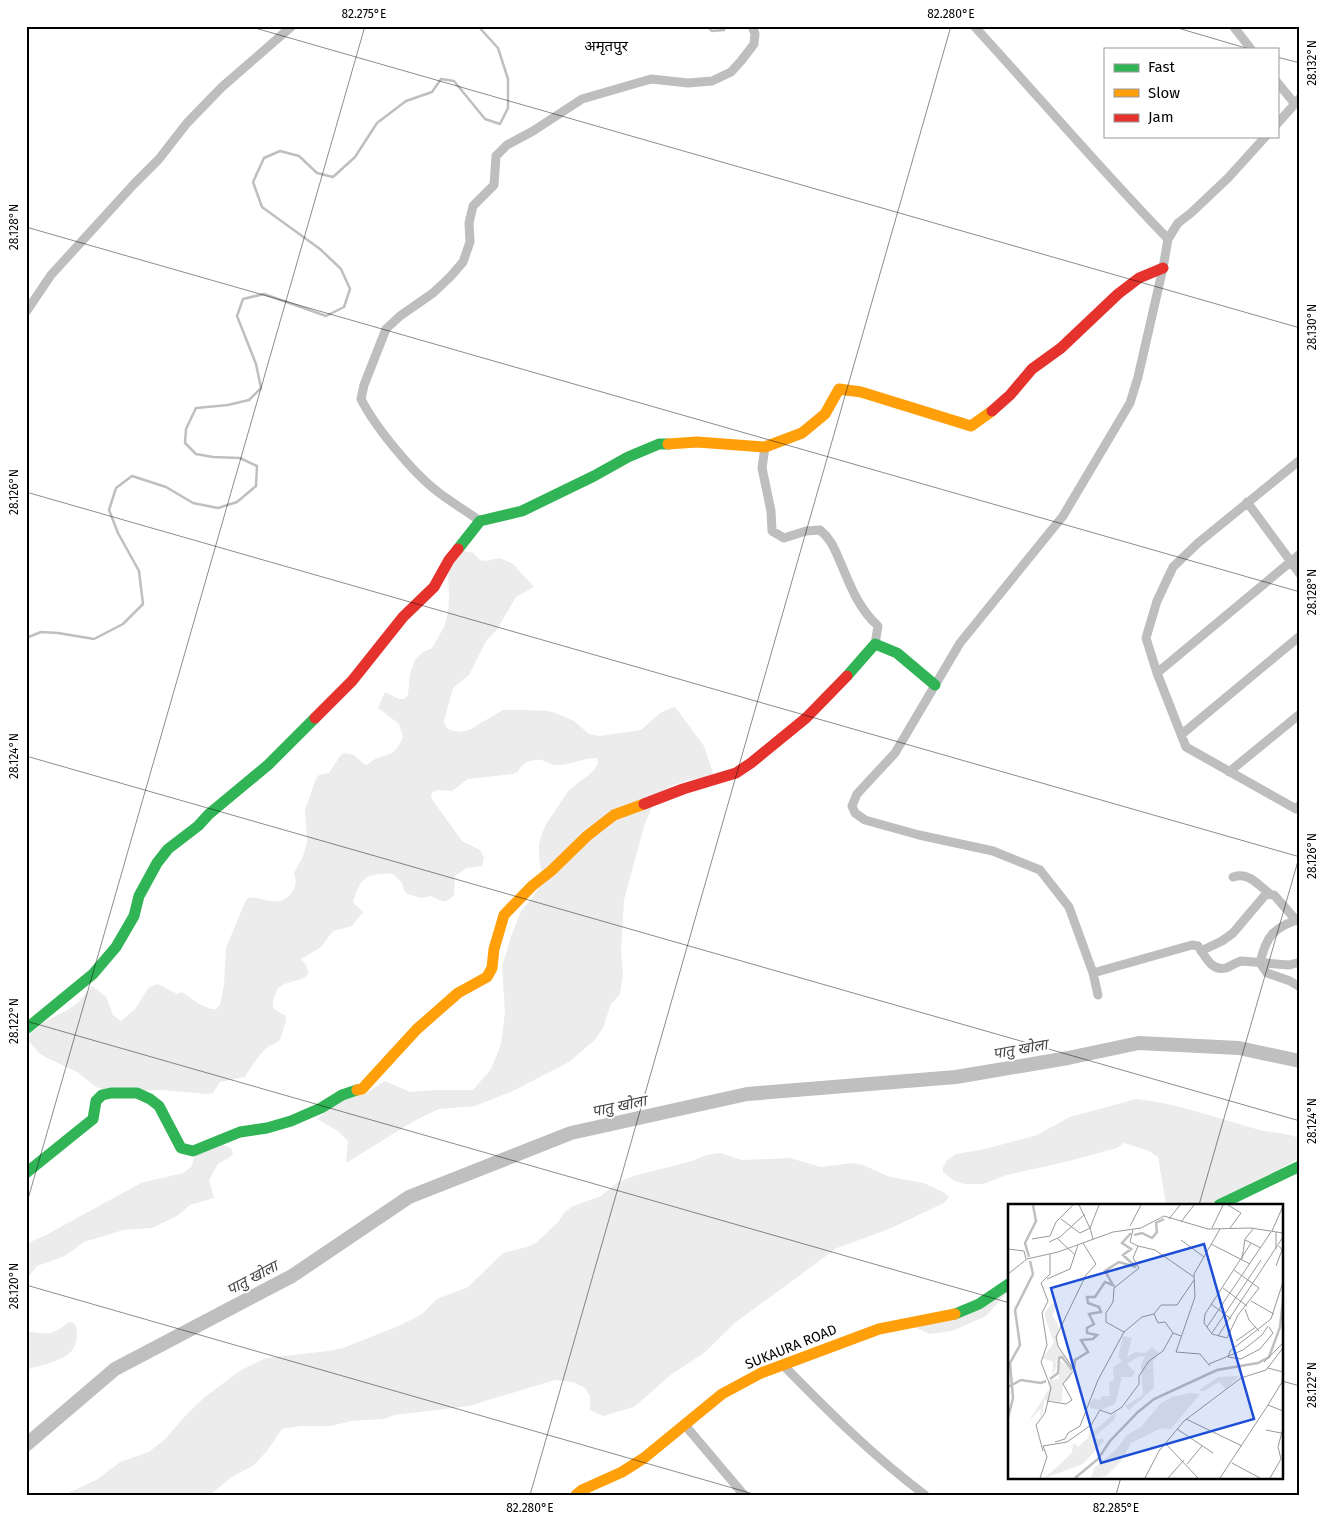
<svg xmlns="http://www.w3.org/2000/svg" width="1326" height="1521" viewBox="0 0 1326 1521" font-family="'Fira Sans','Noto Sans Devanagari',sans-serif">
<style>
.green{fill:#ececec}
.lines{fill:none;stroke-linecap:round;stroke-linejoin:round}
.stream{stroke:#bfbfbf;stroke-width:2.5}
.river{stroke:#bfbfbf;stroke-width:14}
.street{stroke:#bebebe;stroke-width:9}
.fast{stroke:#30b455;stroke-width:11}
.slow{stroke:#ff9f0a;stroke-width:11}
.jam{stroke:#e5322d;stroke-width:11}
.ticks{fill:none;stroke:#000;stroke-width:1;stroke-opacity:0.45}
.labels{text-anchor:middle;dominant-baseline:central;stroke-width:4;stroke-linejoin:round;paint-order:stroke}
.street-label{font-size:14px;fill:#000;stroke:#fff}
.neighbourhood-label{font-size:15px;fill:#000;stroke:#fff}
.water-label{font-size:15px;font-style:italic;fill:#444;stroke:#fff}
.inset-river{fill:none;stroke:#bfbfbf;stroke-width:2.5}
.inset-road{fill:none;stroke:#999;stroke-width:1}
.view{fill:#1d4ed8;fill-opacity:0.15;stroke:#1d4ed8;stroke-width:2.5}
.inset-edge{fill:none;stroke:#000;stroke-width:2.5}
.neatline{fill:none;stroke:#000;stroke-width:2}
.ticks-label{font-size:12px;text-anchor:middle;fill:#000}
</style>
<rect width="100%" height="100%" fill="#fff"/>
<path class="green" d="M464,551L473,553L480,560L485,561L500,558L513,564L534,587L516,597L496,631L486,641L469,675L453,688L444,721L446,727L450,730L459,732L469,730L503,710H527L548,711L558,714L574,721L589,734L599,736L641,730L660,713L671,708L675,707L704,746L714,776L689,780L668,787L657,797L645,823L624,900L621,952L623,974L620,994L611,1004L603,1028L595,1040L569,1062L513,1091L475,1106L439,1109L414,1121L346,1163L348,1141L338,1131L317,1119L341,1100L365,1094L385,1081L410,1092L434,1090H473L491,1069L501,1044L505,1012L502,966L512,934L520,913L543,883C537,848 535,837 557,808C561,802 565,794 571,789C581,779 592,776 598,763L597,758C583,758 567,766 556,765C551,765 546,761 541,760C532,759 521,763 518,772L513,774L468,779L452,791L438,790L432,792L431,796L434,802L462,841L480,850L484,858L482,866L467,868L455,876L454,895C445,904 442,902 431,896L421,898L408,894L404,891L402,883L393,874C366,873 361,877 353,902L363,912L352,926L333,931L320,948L301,959C324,985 286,976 277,990C276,992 275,995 274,997C273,1002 272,1004 274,1009L286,1016V1021L280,1040C277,1043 273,1044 269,1046C262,1051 249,1069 245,1077L220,1082L213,1093L208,1094L160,1090L113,1092L96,1087L77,1072L47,1058L39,1053L27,1039C35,1023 54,1018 69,1009C78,1004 85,994 92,986L106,997L113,1015L121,1021L135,1009L149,987L158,984L177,994L182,992L199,1004L211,1009H216L220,1005L224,985L226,948L245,902L248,898C264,895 278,911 292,892C297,886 296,880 294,873L303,856L307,843L305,810L316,778L319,775L329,773L340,756L344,753L354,755L365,765C370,764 371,761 375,759C392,753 395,755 403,737L399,724L378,708L385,692L399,699H404L408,695L410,674L415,660L423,652L432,648L444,627L448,613L449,599L448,574L451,565Z
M1136,1099C1178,1103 1219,1119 1260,1130C1273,1133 1286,1132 1298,1138L1300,1153L1298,1159L1246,1188L1207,1205H1166L1158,1157L1147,1150L1124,1143L1117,1148L1069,1161L1007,1175L983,1184H964L955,1181L943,1172V1167L947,1160L956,1154L985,1149L1037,1135L1070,1117Z
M223,1145L231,1148L233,1153L230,1157L218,1164L209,1180L214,1198L190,1205L177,1216L152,1228L123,1230L84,1242L65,1256L37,1266L26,1280V1244L46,1235L141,1183L183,1173L191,1167L195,1155L208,1148Z
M720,1153L742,1160L790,1158L821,1167L853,1163L863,1165L890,1177L924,1183L945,1193L949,1197L944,1203L889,1229L837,1248L736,1322L704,1353L672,1374L634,1407L603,1416L590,1410V1396L585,1388L573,1382L555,1380L469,1406L395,1415L384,1419L351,1421L331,1426H301L282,1429L267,1451L254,1465L230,1478L210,1495H64L98,1479L120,1462L149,1452L165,1439L187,1414L206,1396L241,1370L266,1358L328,1351L343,1348L401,1325L422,1314L437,1299L468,1287L503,1253L527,1247L536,1243L558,1222L565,1212L573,1206L601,1196L618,1182L634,1176L692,1161L706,1155Z
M1010,1289L986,1316L952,1331L929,1334L915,1327Z
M69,1322L74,1323C78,1330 77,1333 76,1342C72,1361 43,1364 26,1370V1331C49,1335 51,1336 69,1322Z"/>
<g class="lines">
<path class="stream" d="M707,26L712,31L724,30L725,26
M26,638L41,632L58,633L94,639L123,624L143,604L139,571L118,533L109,510L116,488L132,476L166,487L193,503L218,508L237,502L256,486L257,466L240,458L213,457L196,454L185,443L186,429L196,408L228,405L249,400L261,388L256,364L237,316L243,299L264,294L326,316L344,307L350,289L341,269L320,249L262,207L253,182L264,158L280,151L299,156L317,173L333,177L355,157L377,123L406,101L432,92L441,79L454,81L485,119L500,124L508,108V79L498,48L478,26"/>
<path class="river" d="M26,1445L115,1369L292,1276L409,1197L571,1133L747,1094L956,1077L1068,1058L1139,1043L1239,1048L1300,1061"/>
<path class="street" d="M974,26C1039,97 1101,170 1168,239
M1233,26L1251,49
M1277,82L1295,104
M1277,124L1300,98
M26,312L51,275L134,184L159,159L187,123L222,87L292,26
M765,447L762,468L771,511L772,531L784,538L806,531L820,530C833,541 835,551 842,566C851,588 860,610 878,626L875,644
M1300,460L1198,543L1173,567L1157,601L1146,638L1157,673L1186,747L1296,809L1300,805
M1247,502L1300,574
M480,521C466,511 451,502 438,492C413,473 375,427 361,399L364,385L386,329L400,316L433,293L450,277L463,262L470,242L469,223L473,206L494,185L496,156L507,145L533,131L582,99L651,79L688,83L712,81L731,72L741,61L754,44L755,34L752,26
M1157,673L1300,554
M1182,734L1300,636
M1229,772L1300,714
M1233,877C1249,872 1257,884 1270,894
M1300,919C1273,927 1266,937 1260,963L1267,973L1290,981L1300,987
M1201,951L1222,941L1233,933L1266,894L1274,895L1296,920
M1093,973L1192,945L1198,946C1205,955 1211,972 1226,968C1231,966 1235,963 1241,961L1289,965L1300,962
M1098,995L1093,973L1069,907L1040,870L993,851L919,835L865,820L855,813L852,806L857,794L895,753L960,643L1063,516L1130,403L1138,377L1163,268L1168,239L1178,223L1191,213L1228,178L1266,136
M783,1365C830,1413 872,1455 925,1495
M684,1424L744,1495"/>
<path class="fast" d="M458,549L480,521L522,511L594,476L628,457L659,444H668
M847,676L875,644L897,653L935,685
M26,1029L93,974L116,947L134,916L139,896L157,863L168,849L198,826L209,814L268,765L315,718
M26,1173L93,1119L96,1101L102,1095L111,1093H137L150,1099L159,1106L181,1148L193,1151L240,1132L267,1128L291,1121L321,1108L342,1095L357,1090
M1219,1205L1300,1166
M955,1314L979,1304L1010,1283"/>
<path class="slow" d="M668,444L697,442L765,447L802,433L825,414L839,389L861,392L971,426L992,411
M357,1090L362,1089L417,1029L458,993L487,977L492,968L494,949L504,915L532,886L551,871L587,836L614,815L644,804
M576,1495L582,1490L622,1472L644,1458L722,1394L761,1373L879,1329L955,1314"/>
<path class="jam" d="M992,411L1010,395L1032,369L1061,348L1118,294L1139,278L1163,268
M315,718L352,681L403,617L434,587L449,560L458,549
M644,804L683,789L736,773L751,763L806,718L847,676"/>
</g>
<path class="ticks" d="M248,26L1300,328M1171,26L1249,49M1277,57L1300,63M26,227L1300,592M26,492L1300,857M26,756L1300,1121M26,1021L1010,1303M1199,1205L1300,854M26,1206L365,26M26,1285L757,1495M1282,1381L1300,1386M530,1495L951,26M1116,1495L1121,1477"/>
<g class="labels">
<g class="street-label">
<text transform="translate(791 1347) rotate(-22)">SUKAURA ROAD</text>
</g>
<g class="neighbourhood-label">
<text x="606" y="46">अमृतपुर</text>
</g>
<g class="water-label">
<text transform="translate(1020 1049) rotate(-10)">पातु खोला</text>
<text transform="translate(619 1106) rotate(-12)">पातु खोला</text>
<text transform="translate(252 1278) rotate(-28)">पातु खोला</text>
</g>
</g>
<g transform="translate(1008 1204)">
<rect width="275" height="275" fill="#fff"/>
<path d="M44,99L50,101L44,111L51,122L49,140L64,162L62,165L58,155L49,153L48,165L44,171L45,158L34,154L46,139L36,110ZM115,132L124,134L119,153L127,148L137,149L144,143L151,149L145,157L146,184L121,206L117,202L135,191L133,161L137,152L130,153L119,160L127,168L124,173H114L107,200L92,206L83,204L81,201L86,194L91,197L94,192H102L101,179L106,176L105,163L114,157L110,153ZM51,155L64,167L62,175L55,179L54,198L36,196L35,209L32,214L33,204L20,219L41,185L40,176L51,175ZM231,172L218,185L211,178L196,187H190L210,173ZM181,189L192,190L163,225L153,224L123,239L113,257L98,272L83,274L86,264L108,246L119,231L133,223L153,199L164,193ZM108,208L107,215L87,232L90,236L95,234L96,237L75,260L37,274L64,249L65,239L70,243L80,234L82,227L85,228Z" fill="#ececec"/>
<path class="inset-river" d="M126,31L134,29L144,34L149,28L148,19L156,15M21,53L17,39L28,17L25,1M66,164L67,156L80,148L73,136L85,135L89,131L79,129V124L86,120L81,110L93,108L91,103L80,99L79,93H87L97,78L105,81L97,67L111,58L128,63L115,51L123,45L114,39L123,29M42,175L50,169L51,154L54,153L64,166M0,183L13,176L33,179L38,177M0,214L5,194L2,159L12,141L7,106L25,70L22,57M67,274L90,255L102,237L130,208L146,195L209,166L250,159L261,153L272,123L275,96"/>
<path class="inset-road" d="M220,1L233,9L222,24M53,15L72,29L82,24L71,1M161,15L172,1M173,18L186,1M122,22L133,1M204,24L215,1M264,27L275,2M24,35L42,32L48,18L65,1M50,35L67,51M85,35L82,24L91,1M173,36L196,53M237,36L253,44M41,38L52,33L77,10M203,40L242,60M130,42L147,46L186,73M0,45L16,47L18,55M268,45V28M234,55L237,35L245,25M268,62L274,46L271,42M226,66L251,84L230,111L219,134L204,130L196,119L197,110L243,39M0,70L19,55L50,48L105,28L133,24L156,12L200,25L243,24L275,29M39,75L62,65L70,41M215,84L239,102M243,97L266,110M203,100L223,115M237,105L241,116L251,127M146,110L150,119L157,118L165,129M199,123L263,28M261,123L265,129L252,145L233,155L220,153L222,147L263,115L275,78M116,128L98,118V109L105,98L106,84L131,64L125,54L130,42L122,38L125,26M204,129L253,56M210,132L275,33M228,137L248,123M256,158L275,139M201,160L235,146L254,131L260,122M202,162L192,150L168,148L187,93L186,70L212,25M260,164L275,168M39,197L58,200L64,196L55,180L66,166L50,142L48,133L78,71L88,60L75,39M260,201L275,207M178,215L234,242M169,225L205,249M258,226L273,229M47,238L57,235L60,229L72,222L90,176L116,128L134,113L146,110L153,101H169L186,76M157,239L190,274M35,247L28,221L37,209L43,184L33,158L39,141L34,109L40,97L33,79L42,70V50M224,259L252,274M179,260L194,242M32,274L39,253L35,242L59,238L83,221L92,206L103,210L114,203L131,180V172L141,157L155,147L165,129L173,132M137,274L151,247L176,217L233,174L258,166L275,144M160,274L176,256M212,274L260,201L274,178L275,166M262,274L273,255L270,243L275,224"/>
<path class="view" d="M196,40L246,215L93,259L43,84Z"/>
<rect width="275" height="275" class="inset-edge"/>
</g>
<rect width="1326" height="1521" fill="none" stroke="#ffffff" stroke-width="55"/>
<rect x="1104" y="48" width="175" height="90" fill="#ffffff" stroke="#999999"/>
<rect x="1114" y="64" width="25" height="8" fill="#30b455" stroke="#999999"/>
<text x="1148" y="72" font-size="15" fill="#000000">Fast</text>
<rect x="1114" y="89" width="25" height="8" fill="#ff9f0a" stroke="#999999"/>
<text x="1148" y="98" font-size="15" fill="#000000">Slow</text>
<rect x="1114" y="114" width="25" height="8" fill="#e5322d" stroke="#999999"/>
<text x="1148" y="122" font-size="15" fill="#000000">Jam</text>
<rect x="28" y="28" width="1270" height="1466" class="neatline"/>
<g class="ticks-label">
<text x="364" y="18">82.275°E</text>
<text x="951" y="18">82.280°E</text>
<text transform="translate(1312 63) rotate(-90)" y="4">28.132°N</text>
<text transform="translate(14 227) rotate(-90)" y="4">28.128°N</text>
<text transform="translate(1312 327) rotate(-90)" y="4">28.130°N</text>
<text transform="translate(14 492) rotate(-90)" y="4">28.126°N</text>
<text transform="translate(1312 592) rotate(-90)" y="4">28.128°N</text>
<text transform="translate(14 756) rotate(-90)" y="4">28.124°N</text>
<text transform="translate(1312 856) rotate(-90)" y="4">28.126°N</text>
<text transform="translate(14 1021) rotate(-90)" y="4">28.122°N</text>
<text transform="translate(1312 1121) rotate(-90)" y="4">28.124°N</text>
<text transform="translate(14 1286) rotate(-90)" y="4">28.120°N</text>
<text transform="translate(1312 1385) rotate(-90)" y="4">28.122°N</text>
<text x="530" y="1512">82.280°E</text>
<text x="1116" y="1512">82.285°E</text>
</g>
</svg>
